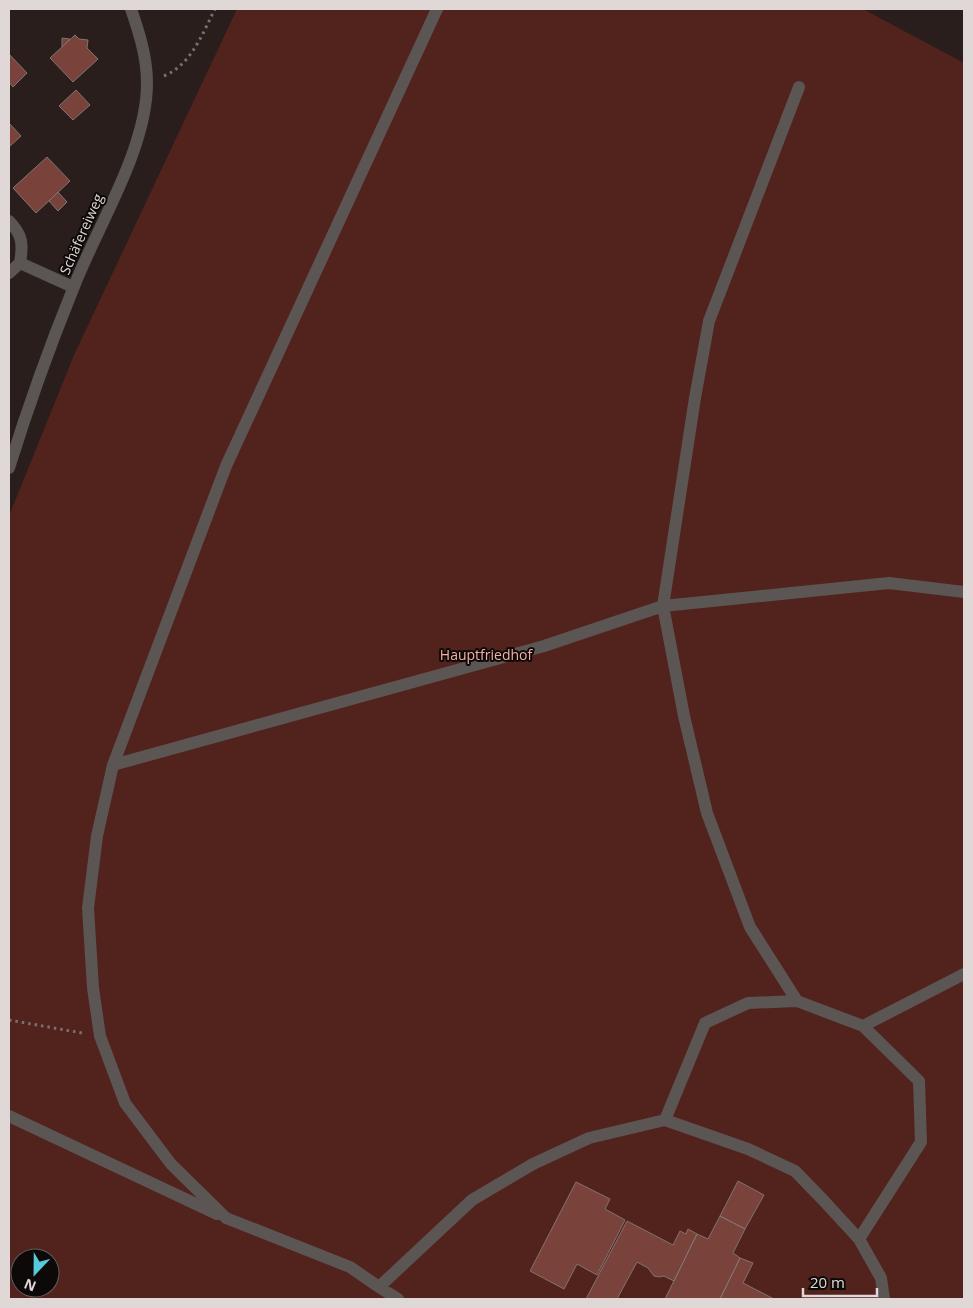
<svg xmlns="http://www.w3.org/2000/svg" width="973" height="1308" viewBox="0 0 973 1308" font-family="'Open Sans',sans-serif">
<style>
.green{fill:#52221d;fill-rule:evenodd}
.building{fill:#79433b;stroke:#817370}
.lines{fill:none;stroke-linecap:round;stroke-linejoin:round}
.path{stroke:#7a716f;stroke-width:3;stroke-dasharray:2.5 4;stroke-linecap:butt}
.minor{stroke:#5b5554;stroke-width:12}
.labels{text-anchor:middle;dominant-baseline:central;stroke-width:4;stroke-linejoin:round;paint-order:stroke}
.street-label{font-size:14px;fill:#e0d8d6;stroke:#0e0909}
.park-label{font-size:14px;fill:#f6afa4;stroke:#0e0909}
</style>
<rect width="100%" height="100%" fill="#291e1c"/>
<path class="green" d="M237,9H863L964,63V1299H9V516L74,355ZM20,1258H50V1288H20Z"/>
<path class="building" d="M75,35L79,39L88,40L87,48L98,59L73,82L50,58Z
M62,38L70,39L62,47Z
M9,54L27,73L13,87L9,82Z
M76,90L90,105L73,120L59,106Z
M9,123L21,136L9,147Z
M47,157L70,181L36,213L13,188Z
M58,192L67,202L58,211L49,201Z
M738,1181L764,1195L745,1229L720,1216Z
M576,1182L610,1199L605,1209L625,1220L597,1275L577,1264L564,1289L530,1271Z
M720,1216L745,1229L733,1253L740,1258L720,1299H665L697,1234L708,1239Z
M627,1221L673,1245L680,1231L686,1234L688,1229L697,1234L674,1281L664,1276L659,1277L654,1276L648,1268L637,1262L617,1299H586Z
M740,1258L753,1263L743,1283L774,1299H720Z"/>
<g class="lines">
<path class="path" d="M164,76C192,64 202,34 215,9
M9,1020L82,1033"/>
<path class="minor" d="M437,9L226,466L113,765L97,836L88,908L93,988L100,1036L125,1103L171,1164L226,1218L350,1267L379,1287L472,1200L533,1164L589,1138L665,1120L748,1149L795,1171L824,1201L859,1239L881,1278L884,1299
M9,221C23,235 23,245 20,263
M9,273L20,263L73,287
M9,468C28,407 49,348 73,289C97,226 147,150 147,83C147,57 139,32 131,9
M113,765L544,646L663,606L889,583L964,592
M797,1001L750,927L707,813L684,716L663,606L695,398L709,321L799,87
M863,1026L964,974
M9,1116L217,1214
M665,1120L705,1023L748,1003L797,1001L863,1026L919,1081L921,1142L859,1239
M379,1287L398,1299"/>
</g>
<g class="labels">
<g class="street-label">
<text transform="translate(81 234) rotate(-66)">Schäfereiweg</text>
</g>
<g class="park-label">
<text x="486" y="654">Hauptfriedhof</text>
</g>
</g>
<rect width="973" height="1308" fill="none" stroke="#e0d8d6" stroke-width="20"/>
<g transform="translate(35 1273) rotate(202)"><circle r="24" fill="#0e0909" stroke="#625c5b"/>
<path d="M0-4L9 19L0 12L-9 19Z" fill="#54cadc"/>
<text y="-8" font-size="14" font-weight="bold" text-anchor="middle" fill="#e0d8d6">N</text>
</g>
<path d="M803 1288v8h74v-8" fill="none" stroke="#e0d8d6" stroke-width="2.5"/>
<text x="810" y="1288" font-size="15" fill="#e0d8d6" stroke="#0e0909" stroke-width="4" paint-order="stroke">20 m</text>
</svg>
